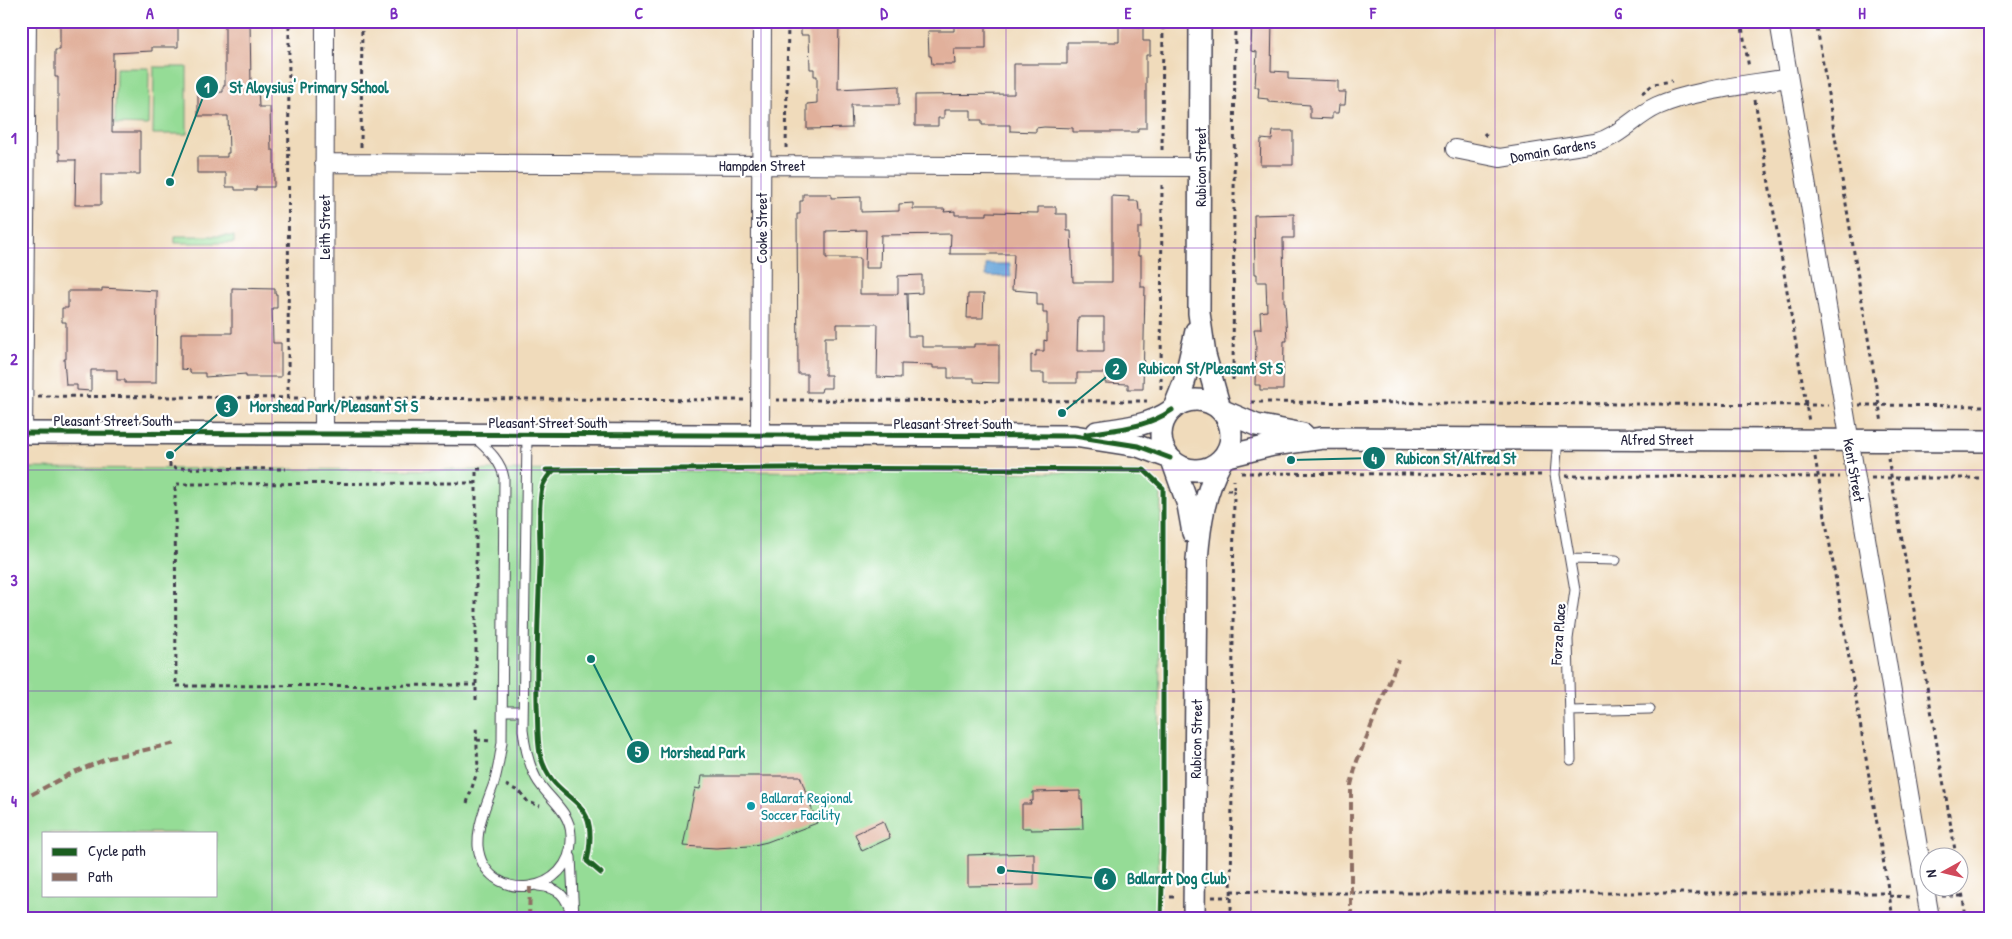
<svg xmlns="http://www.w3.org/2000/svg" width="2012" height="939" viewBox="0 0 2012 939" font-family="'Patrick Hand',sans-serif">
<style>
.green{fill:#95dc96;stroke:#5c7f68;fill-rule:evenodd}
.water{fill:#68a5da;stroke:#45648a}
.building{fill:#e1b09b;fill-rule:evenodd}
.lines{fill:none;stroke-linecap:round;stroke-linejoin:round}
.service-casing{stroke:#413e4e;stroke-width:11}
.minor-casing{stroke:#413e4e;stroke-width:20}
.tertiary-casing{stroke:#413e4e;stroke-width:24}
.path{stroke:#413e4e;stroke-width:3;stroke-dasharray:4 4;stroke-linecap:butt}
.service{stroke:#fff;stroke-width:9}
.minor{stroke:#fff;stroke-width:18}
.tertiary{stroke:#fff;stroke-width:21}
.quiet{stroke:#8d6e63;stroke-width:4;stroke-dasharray:8 4;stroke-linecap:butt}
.cycleway-casing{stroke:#fff;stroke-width:8}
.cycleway{stroke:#1b5e20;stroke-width:5}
.grid{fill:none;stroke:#7b2cbf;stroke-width:1;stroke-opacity:0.55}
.culture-dot{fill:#0f9aa8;stroke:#fff;stroke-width:2}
.labels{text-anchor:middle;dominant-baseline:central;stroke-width:4.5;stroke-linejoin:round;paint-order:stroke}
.street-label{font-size:15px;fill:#22223b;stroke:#fff}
.culture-label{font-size:15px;fill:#0d838f;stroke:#fff;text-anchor:start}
.leader{fill:none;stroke:#0f766e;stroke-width:2}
.callout-dot{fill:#0f766e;stroke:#fff;stroke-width:2}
.mark-label{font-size:15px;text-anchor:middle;font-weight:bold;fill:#fff}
.callout-label{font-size:16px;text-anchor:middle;font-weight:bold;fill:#0f766e;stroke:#fff;stroke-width:4.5;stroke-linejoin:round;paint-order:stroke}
.neatline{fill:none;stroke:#7b2cbf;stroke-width:2}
.grid-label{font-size:16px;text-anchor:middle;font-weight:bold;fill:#7b2cbf}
</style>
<rect width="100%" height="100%" fill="#fff"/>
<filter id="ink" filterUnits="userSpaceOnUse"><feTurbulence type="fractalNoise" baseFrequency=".02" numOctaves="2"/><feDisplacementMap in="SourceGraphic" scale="10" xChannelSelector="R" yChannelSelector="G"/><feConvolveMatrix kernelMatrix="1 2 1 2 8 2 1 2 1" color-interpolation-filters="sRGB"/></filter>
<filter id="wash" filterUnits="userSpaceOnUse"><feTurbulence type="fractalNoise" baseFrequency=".0096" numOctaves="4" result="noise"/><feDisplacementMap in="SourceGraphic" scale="20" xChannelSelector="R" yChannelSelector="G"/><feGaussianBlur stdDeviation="1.12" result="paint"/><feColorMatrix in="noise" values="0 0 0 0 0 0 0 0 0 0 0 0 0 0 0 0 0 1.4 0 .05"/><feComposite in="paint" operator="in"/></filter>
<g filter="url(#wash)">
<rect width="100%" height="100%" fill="#f0dbbb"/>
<path class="green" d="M154,67H187V134H153Z
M116,68H149L148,125L115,124Z
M175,236H234V243H175Z
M21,468L1145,473L1161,485L1158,918H21ZM44,833H216V895H44Z"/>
<path class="water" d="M986,264H1010L1011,277L986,276Z"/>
<g id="blocks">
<path class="building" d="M60,21H178V47H152V51L113,53L112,132H140V174H101V205H75L76,160H60V153H58V77H55V50H60Z
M225,21H250L251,86L258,85L259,107H270L271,150H274V187H256V190H235V187H226V173H197V157H227V153H229L228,116H198V93L223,92V86H225Z
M801,21H839L838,89L899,86V105H851L852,128L807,129V104L817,103V76H814V69H810L809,35H801Z
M954,21H986V49H954L955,64H932L931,56H929L928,31H954Z
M1252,21H1272L1271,71L1288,72V79L1338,81V92H1346L1345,105H1339L1338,113H1332V119L1310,118V105L1268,102V99L1258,98L1259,87H1255L1257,52L1251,51Z
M1119,26L1143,27V41H1150V55H1146V128H1138V132H1073V128L1044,127L1036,128V132L1010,131V125H982V120H971V110H944V118H938V126H915V95L1014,94V64H1067V42H1119Z
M1273,131H1293V165H1260L1261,139L1272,140Z
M803,194H831V198L861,197V212L899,211V204L913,203V209H945L944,212L955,211V215H987V212L1038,213V207H1056V214H1067V231H1071L1073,282H1112V196L1129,197V201H1138L1139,211H1142V228H1138V256H1141V287H1145L1143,389H1128V384L1105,383V373H1077V383H1044V373H1031V355L1036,356V351H1044V340L1047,341V313H1043V305H1037V292L1012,290L1014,254H950L951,234L881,235L880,268H865L866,230L826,231V258H860V294H898V276L922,275V293L904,294H907L908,336H922V347H974V344H999V383L974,382V378H948V368H933V365L901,364V378L877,377L878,324H837V337H825V375H831V388H822L821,392H807V374H798L797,214H800V201H803ZM1078,317H1104V351H1077Z
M1294,214V238H1283L1284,302H1285L1287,341H1284L1283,390H1260V385H1255L1256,342L1254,329H1261L1260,312L1267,311L1266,282H1257V274H1255L1254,215Z
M102,288L157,291L156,383H125V380H117V370H91V391L77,390V385H66L64,359H66V322H62V308H68V291H102Z
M232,288L275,289V294H277V308H272L273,343H281V377H246V374L205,377V373H190V370L181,369V333H232Z
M968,294H984L983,318H967Z
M702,776H800L817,823L767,842L750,846L716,848L683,846L695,788L700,789Z
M1080,791V800H1082L1083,829L1031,830V828H1022V804H1031L1030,801H1033V792Z
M883,821L890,838L862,851L855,834Z
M1034,853V885L968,886V855Z"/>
</g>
</g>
<g filter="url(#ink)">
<use href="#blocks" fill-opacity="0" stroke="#413e4e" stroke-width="1"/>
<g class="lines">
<defs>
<path id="service" d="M474,437C487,449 501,460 504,478L502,742C500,756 498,770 494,783C487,803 477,824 478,846C484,906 575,897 571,835C570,810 546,797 536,778C528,763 525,747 523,730L527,435
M1558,439L1555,475L1575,590L1568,639L1571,760
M1571,559L1616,560
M503,711H523
M1570,711L1650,709
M571,857L574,918
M538,886C560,888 565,895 572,915"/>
<path id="minor" d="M1779,21L1930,918
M1455,149L1500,158L1595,143C1619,137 1635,116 1657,106C1693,90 1748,85 1788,78
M324,163L1200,167
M23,433L27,21
M324,433L325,21
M760,435L762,21"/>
<path id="tertiary" d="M1200,21L1199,313L1205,355L1220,408
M1161 435a35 35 0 1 1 70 0a35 35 0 1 1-70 0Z
M1174,408L1184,383L1196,331
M1221,410L1256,425L1303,434
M1097,432C1124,428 1149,426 1172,410
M21,433L1074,436L1138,446L1170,458
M1224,457L1273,445L1323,438L1991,441
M1172,460L1188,505L1193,533
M1194,918L1197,560C1200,524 1204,492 1222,460"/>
</defs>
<use href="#service" class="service-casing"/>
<use href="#minor" class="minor-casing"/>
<use href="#tertiary" class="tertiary-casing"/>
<path class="path" d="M1741,21L1749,68
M1816,21L1882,423
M1642,93L1654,84L1672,81
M1755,100L1809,422
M1484,133L1489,139
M361,147L362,21
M786,148L788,21
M1162,150L1163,21
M1233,380L1235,21
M1161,389L1162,182
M38,396L309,398
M288,398L289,21
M341,398L744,400
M776,400L1147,401
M1251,402L1828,405
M1859,405L1991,406
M170,455V468L286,469
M1815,457L1893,918
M1888,458L1956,856
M1241,473L1543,475
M1566,476L1840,477
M1871,478H1991
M476,483L175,484L176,686L476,685
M1227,490H1234V480
M476,700V469H482
M477,740L491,741
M506,785L520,792L528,802L540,806
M467,803L478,769L476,725
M1960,878L1966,918
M1231,891L1307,893H1889
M1889,896L1911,897
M1942,896H1963
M1162,897H1175
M1212,897H1231
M1231,918L1234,490"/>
<use href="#service" class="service"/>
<use href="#minor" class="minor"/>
<use href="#tertiary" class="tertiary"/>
<path class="quiet" d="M21,800L74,772L109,758L176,743
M529,918L530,887
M1351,918V785L1357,761L1398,660"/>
<defs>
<path id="cycleway" d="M21,433L1074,436L1138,446L1170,458
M1086,434C1117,429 1146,428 1172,410
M546,470L785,468L1144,470L1163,488V851L1161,918
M554,470C549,475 544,480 542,488C537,509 541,545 540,568C538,614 536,659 537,705C538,721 537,738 540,754C553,808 603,789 587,861L601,873"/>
</defs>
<use href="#cycleway" class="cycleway-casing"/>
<use href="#cycleway" class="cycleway"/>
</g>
</g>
<path class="grid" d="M272,21V918M517,21V918M761,21V918M1006,21V918M1251,21V918M1495,21V918M1740,21V918M21,248H1991M21,470H1991M21,691H1991"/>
<circle class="culture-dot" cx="751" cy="806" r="5"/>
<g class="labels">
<g class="street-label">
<text transform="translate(1553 150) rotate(-10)">Domain Gardens</text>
<text x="762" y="165">Hampden Street</text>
<text transform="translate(1200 167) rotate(-90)">Rubicon Street</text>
<text transform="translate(324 227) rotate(-90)">Leith Street</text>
<text transform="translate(761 228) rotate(-90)">Cooke Street</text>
<text x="113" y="420">Pleasant Street South</text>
<text x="548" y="422">Pleasant Street South</text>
<text x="953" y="423">Pleasant Street South</text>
<text x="1657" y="439">Alfred Street</text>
<text transform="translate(1854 470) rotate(80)">Kent Street</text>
<text transform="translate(1558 634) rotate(-86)">Forza Place</text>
<text transform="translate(1196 739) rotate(-89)">Rubicon Street</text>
</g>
<g class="culture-label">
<text x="761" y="797">Ballarat Regional<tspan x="761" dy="17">Soccer Facility</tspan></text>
</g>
</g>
<path class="leader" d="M170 182L207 87M1062 413L1116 369M170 455L227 406M1291 460L1374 458M591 659L638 752M1001 870L1105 879"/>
<g class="callout-dot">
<circle cx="170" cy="182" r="5"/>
<circle cx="1062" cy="413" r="5"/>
<circle cx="170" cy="455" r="5"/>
<circle cx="1291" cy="460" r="5"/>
<circle cx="591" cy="659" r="5"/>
<circle cx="1001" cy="870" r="5"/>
<circle cx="207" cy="87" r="12"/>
<circle cx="1116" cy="369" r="12"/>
<circle cx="227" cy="406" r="12"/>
<circle cx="1374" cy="458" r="12"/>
<circle cx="638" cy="752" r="12"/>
<circle cx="1105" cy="879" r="12"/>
</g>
<g class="mark-label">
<text x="207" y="93">1</text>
<text x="1116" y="374">2</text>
<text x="227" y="412">3</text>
<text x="1374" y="464">4</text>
<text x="638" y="757">5</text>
<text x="1105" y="884">6</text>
</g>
<g class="callout-label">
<text x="309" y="93">St Aloysius' Primary School</text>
<text x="1211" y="374">Rubicon St/Pleasant St S</text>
<text x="334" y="412">Morshead Park/Pleasant St S</text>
<text x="1456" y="464">Rubicon St/Alfred St</text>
<text x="703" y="758">Morshead Park</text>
<text x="1177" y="884">Ballarat Dog Club</text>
</g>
<rect width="2012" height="939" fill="none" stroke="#fff" stroke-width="55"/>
<rect x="42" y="832" width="175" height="65" fill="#ffffff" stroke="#a7a7b1"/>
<rect x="52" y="848" width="25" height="8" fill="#1b5e20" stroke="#a7a7b1"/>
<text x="88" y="856" font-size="15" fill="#22223b">Cycle path</text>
<rect x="52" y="873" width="25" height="8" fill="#8d6e63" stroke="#a7a7b1"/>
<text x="88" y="882" font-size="15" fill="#22223b">Path</text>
<g transform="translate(1944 872) rotate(262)"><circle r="24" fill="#ffffff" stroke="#a7a7b1"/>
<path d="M0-4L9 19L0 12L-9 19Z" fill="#d1495b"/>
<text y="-8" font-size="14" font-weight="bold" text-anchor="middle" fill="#22223b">N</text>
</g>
<rect x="28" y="28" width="1956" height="884" class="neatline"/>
<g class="grid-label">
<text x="150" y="19">A</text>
<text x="394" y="19">B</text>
<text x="639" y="19">C</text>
<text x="884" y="19">D</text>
<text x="1128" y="19">E</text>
<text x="1373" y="19">F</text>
<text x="1618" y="19">G</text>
<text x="1862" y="19">H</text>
<text x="14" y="144">1</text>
<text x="14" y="365">2</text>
<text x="14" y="586">3</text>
<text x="14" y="807">4</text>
</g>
</svg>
